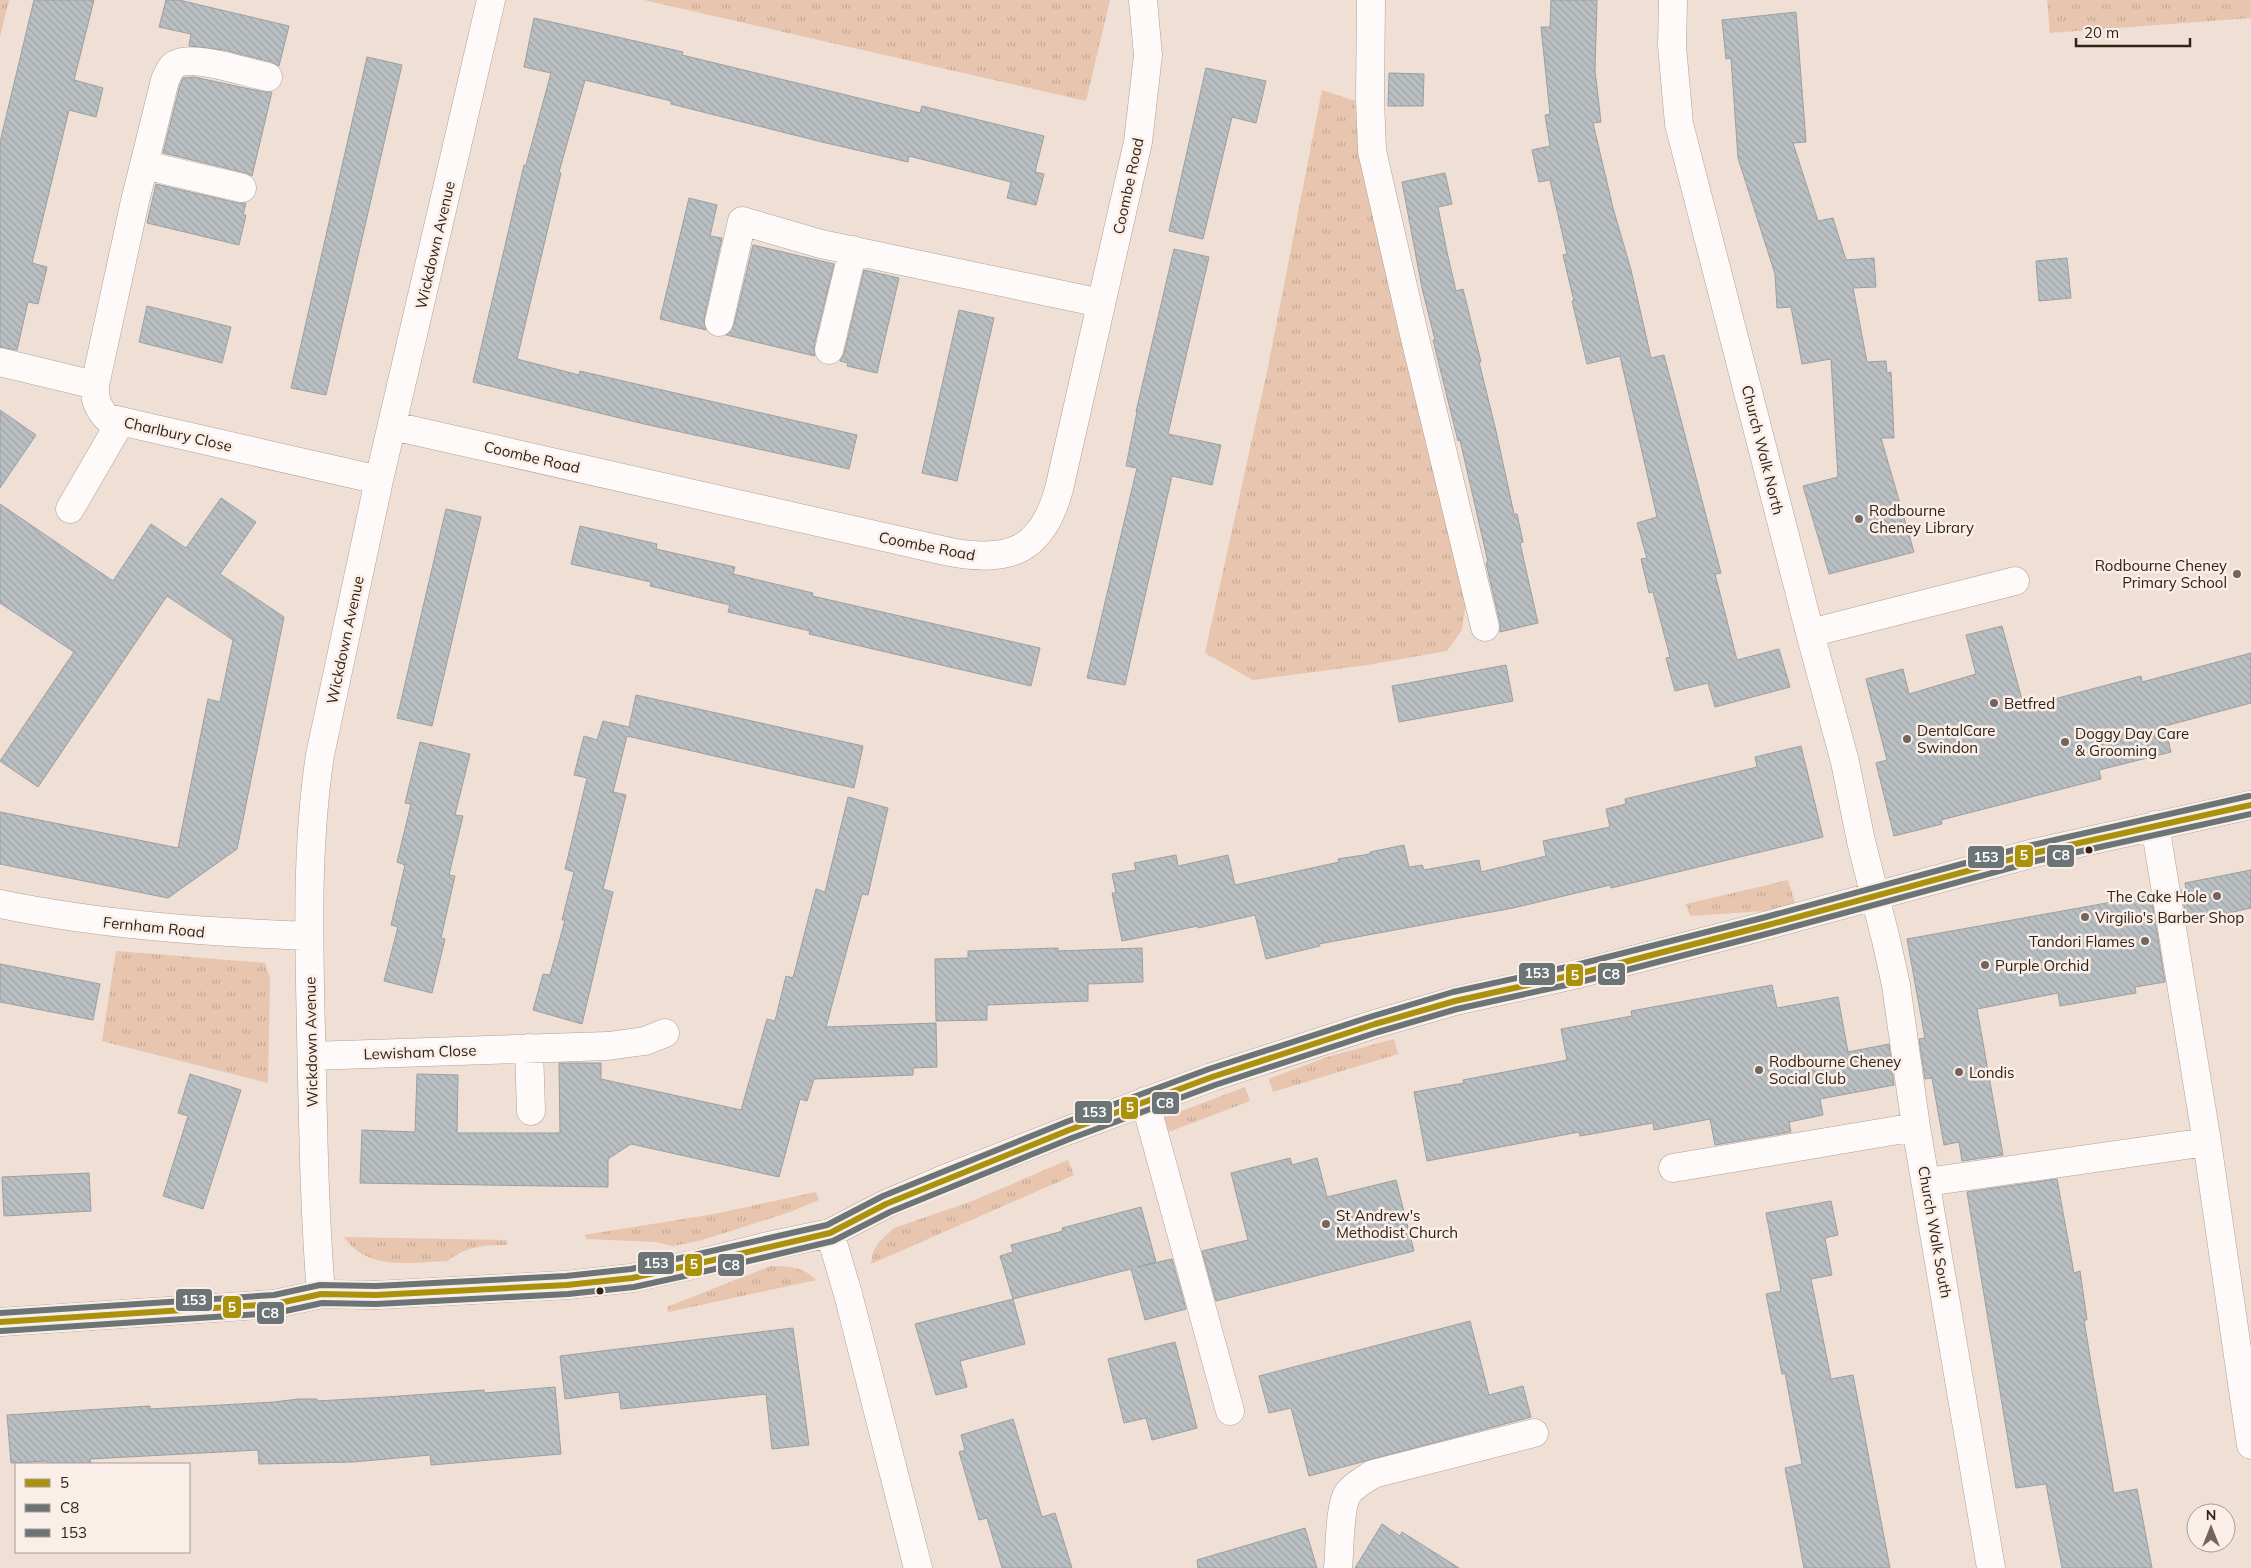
<svg xmlns="http://www.w3.org/2000/svg" width="2251" height="1568" viewBox="0 0 2251 1568" font-family="Mulish,sans-serif">
<style>
.grass{fill:url(#grass-tufts)}
.building{fill:url(#building-back-hatch);stroke:#9d9fa0}
.lines{fill:none;stroke-linecap:round;stroke-linejoin:round}
.minor-casing{stroke:#b1a197;stroke-width:29}
.minor{stroke:#fdfaf9;stroke-width:28}
.bus-1-casing{stroke:#f9efe8;stroke-width:10}
.bus-2-casing{stroke:#f9efe8;stroke-width:10}
.bus-3-casing{stroke:#f9efe8;stroke-width:10}
.bus-1{stroke:#ab920d;stroke-width:6}
.bus-2{stroke:#6c7476;stroke-width:6}
.bus-3{stroke:#6c7476;stroke-width:6}
.poi-dot{fill:#756459;stroke:#f9efe8;stroke-width:2}
.bus-dot{fill:#332216;stroke:#f9efe8;stroke-width:2}
.labels{text-anchor:middle;dominant-baseline:central;stroke-width:5;stroke-linejoin:round;paint-order:stroke}
.street-label{font-size:15px;fill:#332216;stroke:#f9efe8}
.poi-label{font-size:15px;fill:#332216;stroke:#f9efe8;text-anchor:start}
.line-badge{stroke:#f9efe8;stroke-width:2}
.badge-label{font-size:14px;text-anchor:middle;font-weight:bold;fill:#fff}
</style>
<defs>
<pattern id="grass-tufts" width="24" height="20" patternUnits="userSpaceOnUse" patternTransform="scale(1.25)"><rect width="24" height="20" fill="#e7c5ae"/><path d="M3 7l-1-3M5 7V3M7 7l1-3M15 17l-1-3M17 17v-4M19 17l1-3" fill="none" stroke="#c7a995"/></pattern>
<pattern id="building-back-hatch" width="6" height="6" patternUnits="userSpaceOnUse" patternTransform="scale(1.25)"><rect width="6" height="6" fill="#b9bfc2"/><path d="M-1 5l2 2M0 0l6 6M5-1l2 2" fill="none" stroke="#a0a4a6"/></pattern>
</defs>
<rect width="100%" height="100%" fill="#efdfd5"/>
<path class="grass" d="M0,0H9L0,37Z
M644,0H1110L1086,101Z
M2047,0H2251V18L2050,33Z
M1322,90L1355,101L1358,144L1466,602L1462,630L1447,651L1367,665L1253,680L1205,653L1268,367Z
M1788,880L1795,903L1765,911L1690,916L1686,904Z
M116,951L265,963L270,978L268,1083L102,1041Z
M1394,1039L1398,1054L1273,1092L1269,1079L1327,1057Z
M1245,1087L1250,1101L1163,1134L1158,1120Z
M1068,1160L1074,1175L871,1264L873,1252L879,1242L894,1228L970,1202Z
M816,1192L819,1200L790,1212L699,1241L672,1246L656,1242L587,1239L584,1235L714,1214Z
M344,1237L507,1240V1245C486,1245 465,1246 448,1261C412,1262 368,1272 344,1237Z
M771,1266C788,1266 804,1267 816,1280L668,1312L667,1307Z"/>
<path class="building" d="M34,0H94L74,80L103,88L96,117L69,110L32,263L47,267L38,304L28,302L17,350L0,347V142Z
M166,0H179L289,26L279,66L272,62L224,50L189,46L191,34L159,27Z
M1551,0H1597L1595,71L1601,122L1593,123L1613,208L1631,270L1651,358L1664,355L1721,573L1715,574L1737,660L1779,649L1790,687L1715,707L1708,683L1675,691L1666,658L1670,657L1653,592L1649,593L1641,559L1647,558L1637,523L1657,517L1620,356L1587,364L1572,301H1574L1563,255L1567,254L1550,180L1539,182L1532,150L1550,146L1545,115L1550,114L1541,27H1550Z
M1796,12L1806,142L1793,143L1818,221L1833,218L1846,260L1874,258L1876,287L1853,288L1867,362L1886,361L1887,373L1891,372L1894,438H1881L1914,552L1829,574L1803,486L1838,477L1831,359L1802,364L1791,307L1777,308L1775,274L1738,158L1731,58L1726,59L1722,20Z
M534,18L683,52L682,55L920,113L922,106L1044,136L1035,172L1044,174L1036,205L1007,198L1011,182L909,156L908,162L822,142L671,104V101L585,80L559,172L561,173L517,359L579,375L580,371L857,435L849,469L640,423L473,382L524,165H526L551,73L524,67Z
M367,57L402,65L326,395L291,388Z
M1206,68L1266,81L1256,123L1232,117L1203,239L1169,231Z
M1389,73L1424,74L1423,106H1388Z
M194,77L264,92H272L252,176L246,173L163,153L180,85L183,78Z
M1445,173L1452,204L1438,207L1447,252L1456,291L1463,289L1481,362H1479L1496,431L1514,514H1517L1523,542L1520,543L1538,623L1500,632V623L1486,563L1488,562L1460,440L1458,441L1433,340H1435L1422,288L1402,182Z
M156,184L238,203H246L243,215H246L239,245L147,223Z
M689,198L717,205L710,236L722,238L704,319L706,330L660,319Z
M753,245L834,264L814,346L815,356L726,335L734,325Z
M1174,249L1209,257L1168,434L1221,445L1212,485L1172,476L1125,685L1087,678L1137,468L1126,466L1137,412H1136Z
M2067,258L2071,298L2039,301L2036,261Z
M864,270L899,278L877,373L847,366L848,363L840,361L844,354Z
M147,306L231,327L222,363L139,342Z
M959,310L994,318L957,481L922,473Z
M0,410L36,435L0,488Z
M221,498L256,522L220,574L284,617L237,849L168,898L0,864V812L178,848L208,699L220,702L233,640L167,596L38,787L0,761L74,652L0,603V504L113,581L151,524L186,548Z
M446,509L481,517L432,726L397,718Z
M580,526L657,544L656,549L735,567L733,574L813,593L812,596L1040,648L1031,686L809,634L810,631L728,612L730,605L650,586L651,582L571,564Z
M2002,626L2024,707L2141,676L2142,682L2251,653V703L2165,726L2171,752L2099,770L2101,779L1941,820L1942,824L1894,836L1876,763L1887,760L1866,679L1903,669L1909,694L1976,674L1966,635Z
M1506,665L1513,701L1399,722L1392,686Z
M636,695L863,746L854,788L627,736L613,792L626,795L603,889L613,892L582,1024L533,1010L543,974L550,975L565,920H562L574,872L565,869L587,778L574,775L584,736L597,740L603,721L629,727Z
M420,742L470,754L455,815L463,816L449,875L455,876L441,938L445,939L432,993L384,981L398,927L391,925L405,865L397,862L411,804L405,803Z
M1801,746L1823,837L1611,888L1610,885L1513,908L1319,944L1320,946L1266,959L1255,915L1198,928V926L1122,941L1112,893H1116L1112,874L1136,870L1134,863L1176,855L1178,866L1228,855L1235,885L1339,862L1338,859L1370,854V852L1404,845L1409,867L1422,865L1424,870L1479,860L1481,872L1546,856L1543,841L1610,827L1606,809L1626,804L1625,799L1757,767L1755,757Z
M848,797L888,808L868,895L862,894L826,1027L936,1023L937,1067L913,1068V1075L814,1079L807,1101L800,1099L779,1177L631,1144L608,1159V1187L360,1183L362,1130L415,1132L417,1074L458,1075L457,1133H560L559,1063H601V1079L741,1110L767,1019L775,1021L786,976L793,978L816,889L825,892Z
M2251,870V908L2187,922L2181,890L2186,889L2185,883Z
M2151,895L2165,982L2135,987L2136,993L2060,1006L2058,993L1977,1009L2003,1155L1962,1161L1959,1142L1944,1145L1932,1078L1925,1079L1919,1039L1925,1038L1907,939Z
M1058,948V951L1142,948L1143,982L1088,984V1001L987,1005V1020L936,1021L935,959L968,958V951Z
M0,964L100,984L93,1020L0,1002Z
M1772,985L1777,1008L1838,997L1848,1052L1889,1044L1894,1085L1820,1099L1823,1115L1789,1122L1791,1132L1715,1145L1710,1119L1654,1130L1653,1123L1580,1136L1579,1132L1427,1161L1414,1092L1464,1083L1463,1080L1567,1060L1561,1029L1632,1016L1631,1011Z
M190,1074L241,1090L203,1209L163,1196L188,1116L178,1113Z
M1290,1158L1292,1165L1317,1158L1327,1197L1396,1180L1414,1251L1216,1301L1202,1251L1248,1240L1231,1173Z
M89,1173L91,1211L4,1216L2,1177Z
M2057,1179L2074,1273L2080,1271L2087,1320H2084L2094,1381L2114,1493L2137,1489L2152,1568H2062L2046,1484L2016,1488L1967,1192Z
M1831,1201L1838,1235L1825,1238L1832,1275L1811,1279L1831,1379L1853,1375L1890,1568H1804L1785,1468L1802,1464L1785,1373L1782,1374L1766,1294L1781,1291L1766,1213Z
M1141,1207L1156,1262L1137,1267L1172,1259L1186,1309L1145,1320L1131,1269L1013,1299L1000,1256L1013,1252L1011,1245L1063,1231L1062,1228Z
M1013,1299L1025,1344L960,1361L967,1387L936,1395L915,1324Z
M1470,1321L1489,1395L1523,1386L1531,1417L1309,1476L1291,1408L1269,1413L1259,1376Z
M793,1328L809,1445L772,1449L766,1394L621,1409L619,1392L565,1399L560,1356Z
M1175,1342L1197,1428L1152,1440L1146,1418L1124,1423L1108,1359Z
M555,1387L561,1454L431,1465L430,1455L353,1462L259,1464L258,1450L90,1459L91,1464H47V1461L11,1463L7,1415L150,1406V1409L274,1402L298,1399H317V1401L386,1397L484,1390V1393Z
M1013,1419L1042,1517L1055,1513L1072,1568H1002L987,1518L979,1520L959,1452L965,1450L961,1435Z
M1382,1524L1400,1536L1402,1532L1459,1568H1355Z
M1305,1528L1317,1568H1198L1197,1560Z"/>
<g class="lines">
<defs>
<path id="minor" d="M1371,0L1370,98L1372,151L1413,330L1485,627
M1673,0L1672,46L1679,124L1810,633L1845,762L1861,841L1886,940L1896,985L1916,1127L1991,1568
M144,165L242,188
M719,322L742,221L821,244L1101,303
M829,350L853,250
M0,362L95,385C94,399 98,408 107,418L379,480
M95,385L135,201L165,80C168,74 170,67 176,64C193,54 248,73 268,77
M393,426L950,552C1010,563 1042,551 1059,489L1138,142L1148,55L1143,0
M70,509L121,421
M1810,633L2015,581
M2155,825L2207,1142L2251,1445
M0,904C102,925 205,932 309,936
M529,1048L531,1111
M312,1056L608,1046L645,1041L665,1033
M1145,1101L1230,1411
M1673,1168L1916,1127
M1927,1182L2207,1142
M830,1233L848,1294L918,1568
M321,1294C314,1207 313,1119 311,1032C309,940 306,847 320,755L379,480L491,0
M0,1322L275,1304L321,1294L376,1295L567,1285L632,1278L696,1264L764,1247L830,1233L886,1204L942,1180L1069,1130L1212,1077L1375,1024L1455,1001L1578,974L1768,925L2034,853L2251,805
M1338,1568C1340,1551 1339,1506 1348,1493C1354,1485 1364,1480 1373,1474L1534,1433"/>
</defs>
<use href="#minor" class="minor-casing"/>
<use href="#minor" class="minor"/>
<defs>
<path id="bus-1" d="M0,1322L275,1304L321,1294L376,1295L567,1285L632,1278L696,1264L830,1233L886,1204L1069,1130L1212,1077L1375,1024L1455,1001L1578,974L1768,925L2034,853L2251,805"/>
<path id="bus-2" d="M1,1331L276,1313L322,1303L376,1304L568,1294L634,1287L698,1273L833,1241L890,1212L1072,1138L1215,1085L1378,1032L1457,1009L1580,982L1770,933L2036,861L2251,814"/>
<path id="bus-3" d="M0,1313L274,1295L320,1285L376,1286L566,1276L631,1269L694,1255L827,1225L883,1196L1066,1122L1209,1069L1373,1016L1453,992L1576,965L1766,917L2032,845L2249,796"/>
</defs>
<use href="#bus-1" class="bus-1-casing"/>
<use href="#bus-2" class="bus-2-casing"/>
<use href="#bus-3" class="bus-3-casing"/>
<use href="#bus-1" class="bus-1"/>
<use href="#bus-2" class="bus-2"/>
<use href="#bus-3" class="bus-3"/>
</g>
<g class="poi-dot">
<circle cx="1859" cy="519" r="5"/>
<circle cx="2237" cy="574" r="5"/>
<circle cx="1994" cy="703" r="5"/>
<circle cx="1907" cy="739" r="5"/>
<circle cx="2065" cy="742" r="5"/>
<circle cx="2217" cy="896" r="5"/>
<circle cx="2085" cy="917" r="5"/>
<circle cx="2145" cy="941" r="5"/>
<circle cx="1985" cy="965" r="5"/>
<circle cx="1759" cy="1070" r="5"/>
<circle cx="1959" cy="1072" r="5"/>
<circle cx="1326" cy="1224" r="5"/>
</g>
<g class="bus-dot">
<circle cx="2089" cy="850" r="4.5"/>
<circle cx="600" cy="1291" r="4.5"/>
</g>
<g class="labels">
<g class="street-label">
<text transform="translate(1128 186) rotate(-78)">Coombe Road</text>
<text transform="translate(435 245) rotate(-77)">Wickdown Avenue</text>
<text transform="translate(178 434) rotate(13)">Charlbury Close</text>
<text transform="translate(1763 450) rotate(76)">Church Walk North</text>
<text transform="translate(532 457) rotate(13)">Coombe Road</text>
<text transform="translate(927 546) rotate(11)">Coombe Road</text>
<text transform="translate(345 640) rotate(-78)">Wickdown Avenue</text>
<text transform="translate(154 927) rotate(6)">Fernham Road</text>
<text transform="translate(311 1042) rotate(-91)">Wickdown Avenue</text>
<text transform="translate(420 1052) rotate(-2)">Lewisham Close</text>
<text transform="translate(1935 1232) rotate(80)">Church Walk South</text>
</g>
<g class="poi-label">
<text x="1869" y="510">Rodbourne<tspan x="1869" dy="17">Cheney Library</tspan></text>
<text x="2227" y="565" text-anchor="end">Rodbourne Cheney<tspan x="2227" dy="17">Primary School</tspan></text>
<text x="2004" y="703">Betfred</text>
<text x="1917" y="730">DentalCare<tspan x="1917" dy="17">Swindon</tspan></text>
<text x="2075" y="733">Doggy Day Care<tspan x="2075" dy="17">&amp; Grooming</tspan></text>
<text x="2207" y="896" text-anchor="end">The Cake Hole</text>
<text x="2095" y="917">Virgilio's Barber Shop</text>
<text x="2135" y="941" text-anchor="end">Tandori Flames</text>
<text x="1995" y="965">Purple Orchid</text>
<text x="1769" y="1061">Rodbourne Cheney<tspan x="1769" dy="17">Social Club</tspan></text>
<text x="1969" y="1072">Londis</text>
<text x="1336" y="1215">St Andrew's<tspan x="1336" dy="17">Methodist Church</tspan></text>
</g>
</g>
<g class="line-badge">
<rect x="2046" y="844" width="29" height="24" rx="5" fill="#6c7476"/>
<rect x="2014" y="844" width="20" height="24" rx="5" fill="#ab920d"/>
<rect x="1967" y="845" width="38" height="24" rx="5" fill="#6c7476"/>
<rect x="1518" y="962" width="38" height="24" rx="5" fill="#6c7476"/>
<rect x="1597" y="962" width="29" height="24" rx="5" fill="#6c7476"/>
<rect x="1565" y="963" width="19" height="24" rx="5" fill="#ab920d"/>
<rect x="1151" y="1091" width="29" height="24" rx="5" fill="#6c7476"/>
<rect x="1120" y="1096" width="19" height="24" rx="5" fill="#ab920d"/>
<rect x="1074" y="1100" width="39" height="24" rx="5" fill="#6c7476"/>
<rect x="637" y="1251" width="38" height="24" rx="5" fill="#6c7476"/>
<rect x="684" y="1253" width="19" height="24" rx="5" fill="#ab920d"/>
<rect x="717" y="1253" width="28" height="24" rx="5" fill="#6c7476"/>
<rect x="175" y="1288" width="38" height="24" rx="5" fill="#6c7476"/>
<rect x="222" y="1295" width="20" height="24" rx="5" fill="#ab920d"/>
<rect x="256" y="1301" width="29" height="24" rx="5" fill="#6c7476"/>
</g>
<g class="badge-label">
<text x="2061" y="860">C8</text>
<text x="2024" y="860">5</text>
<text x="1986" y="862">153</text>
<text x="1537" y="978">153</text>
<text x="1611" y="979">C8</text>
<text x="1575" y="980">5</text>
<text x="1165" y="1108">C8</text>
<text x="1130" y="1112">5</text>
<text x="1094" y="1117">153</text>
<text x="656" y="1268">153</text>
<text x="694" y="1269">5</text>
<text x="731" y="1270">C8</text>
<text x="194" y="1305">153</text>
<text x="232" y="1312">5</text>
<text x="270" y="1318">C8</text>
</g>
<rect x="15" y="1463" width="175" height="90" fill="#f9efe8" stroke="#aa9d94"/>
<rect x="25" y="1479" width="25" height="8" fill="#ab920d" stroke="#aa9d94"/>
<text x="60" y="1488" font-size="15" fill="#332216">5</text>
<rect x="25" y="1504" width="25" height="8" fill="#6c7476" stroke="#aa9d94"/>
<text x="60" y="1513" font-size="15" fill="#332216">C8</text>
<rect x="25" y="1529" width="25" height="8" fill="#6c7476" stroke="#aa9d94"/>
<text x="60" y="1538" font-size="15" fill="#332216">153</text>
<g transform="translate(2211 1528)"><circle r="24" fill="#f9efe8" stroke="#aa9d94"/>
<path d="M0-4L9 19L0 12L-9 19Z" fill="#756459"/>
<text y="-8" font-size="14" font-weight="bold" text-anchor="middle" fill="#332216">N</text>
</g>
<path d="M2076 38v8h114v-8" fill="none" stroke="#332216" stroke-width="2.5"/>
<text x="2084" y="38" font-size="15" fill="#332216" stroke="#f9efe8" stroke-width="4" paint-order="stroke">20 m</text>
</svg>
